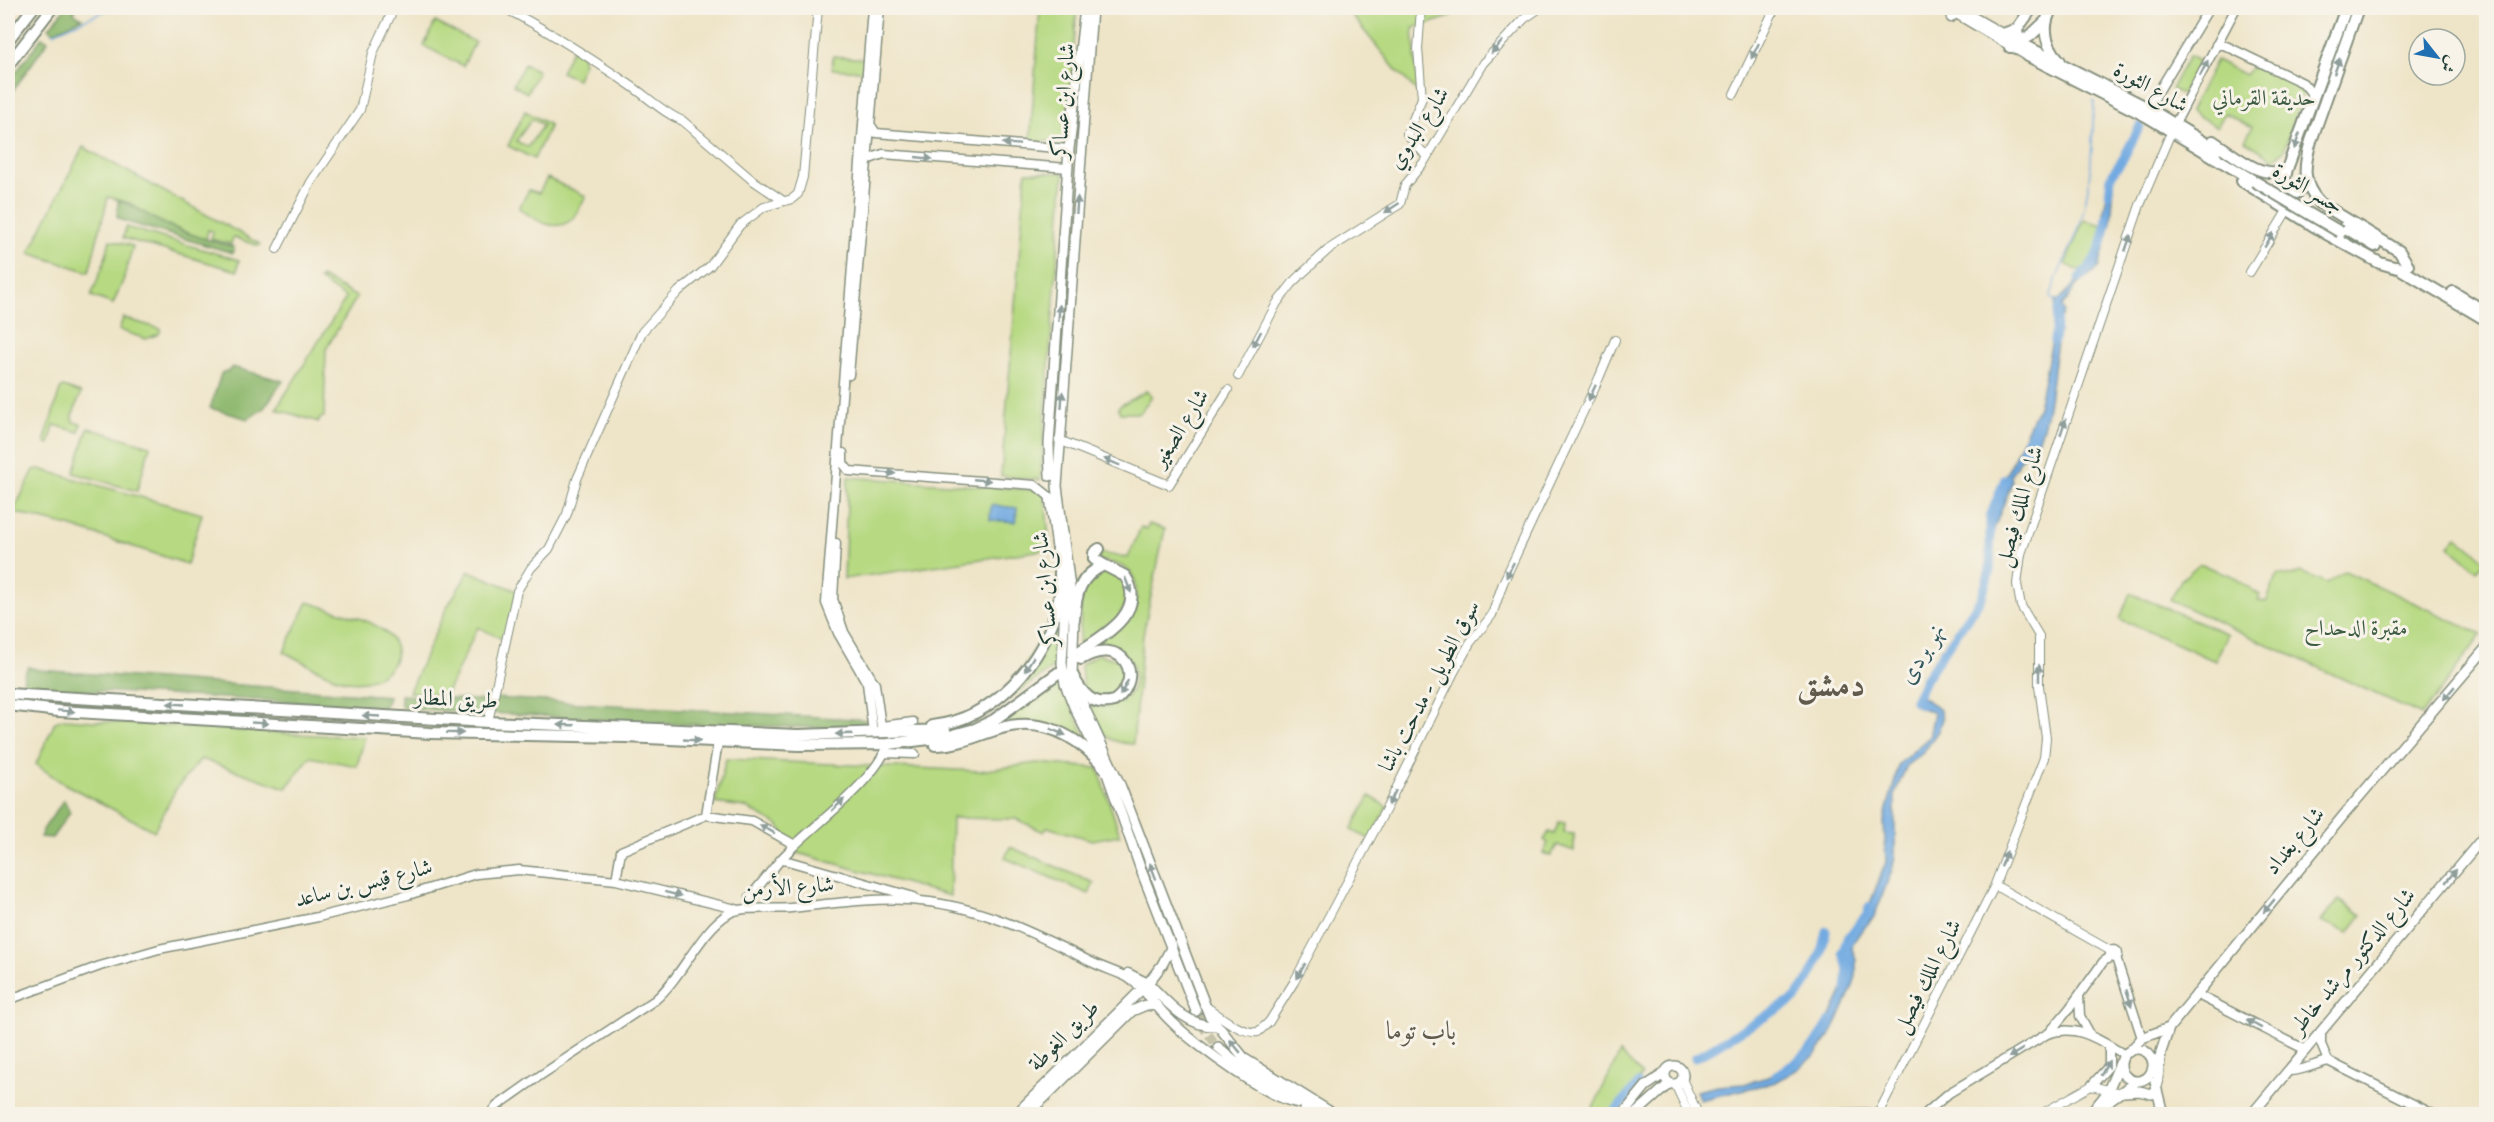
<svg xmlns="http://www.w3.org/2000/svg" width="2494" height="1122" viewBox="0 0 2494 1122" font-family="'Sorts Mill Goudy',Amiri,serif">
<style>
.green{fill:#b6d981;stroke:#6a8b5a;stroke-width:1.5;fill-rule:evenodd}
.forest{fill:#90b96f;stroke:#587b52;stroke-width:1.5}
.water{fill:#72aae1;stroke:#48748a;stroke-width:1.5}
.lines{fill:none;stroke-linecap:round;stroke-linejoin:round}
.stream{stroke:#72aae1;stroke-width:1.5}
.river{stroke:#72aae1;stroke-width:9}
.primary-tunnel{stroke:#c5c3aa;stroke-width:9;stroke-dasharray:9 4.5;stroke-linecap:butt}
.tertiary-casing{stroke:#86907e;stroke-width:10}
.secondary-casing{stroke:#86907e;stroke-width:11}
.primary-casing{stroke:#86907e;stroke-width:12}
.trunk-casing{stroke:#86907e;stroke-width:14}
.motorway-casing{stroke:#86907e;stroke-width:14}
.tertiary{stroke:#fff;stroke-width:8}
.secondary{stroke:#fff;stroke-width:8}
.primary{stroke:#fff;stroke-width:9}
.trunk{stroke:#fff;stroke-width:10}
.motorway{stroke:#fff;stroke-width:10}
.trunk-bridge-casing{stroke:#86907e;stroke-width:14;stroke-linecap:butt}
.trunk-bridge{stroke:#fff;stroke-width:10}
.oneway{fill:#8f9e9a}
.labels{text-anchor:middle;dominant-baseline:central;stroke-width:6;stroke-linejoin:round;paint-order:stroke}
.street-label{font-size:22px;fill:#1f3d34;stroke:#f7f3e8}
.park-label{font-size:22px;fill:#3d5c43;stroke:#f7f3e8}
.water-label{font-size:24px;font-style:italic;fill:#34585f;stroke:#f7f3e8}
.quarter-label{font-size:26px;fill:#605b4c;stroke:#f7f3e8}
.town-label{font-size:34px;font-weight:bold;fill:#605b4c;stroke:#f7f3e8}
</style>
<rect width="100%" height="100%" fill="#f7f3e8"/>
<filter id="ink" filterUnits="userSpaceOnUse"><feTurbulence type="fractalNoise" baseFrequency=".0167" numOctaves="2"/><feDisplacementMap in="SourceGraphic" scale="12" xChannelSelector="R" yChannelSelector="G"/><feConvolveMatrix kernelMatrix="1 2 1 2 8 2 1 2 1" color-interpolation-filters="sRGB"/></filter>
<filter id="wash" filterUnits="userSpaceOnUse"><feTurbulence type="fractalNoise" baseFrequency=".008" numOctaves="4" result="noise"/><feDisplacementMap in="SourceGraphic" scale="24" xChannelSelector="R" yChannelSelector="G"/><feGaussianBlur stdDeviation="1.35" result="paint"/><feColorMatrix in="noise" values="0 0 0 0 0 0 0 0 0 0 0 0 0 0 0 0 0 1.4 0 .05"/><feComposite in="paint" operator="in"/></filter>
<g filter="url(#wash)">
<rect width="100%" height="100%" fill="#eee4c7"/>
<path class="green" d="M1040,8H1077L1066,141L1030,142Z
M1346,8H1459L1450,17L1413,28L1418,92L1396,70Z
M435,22L475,42L463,66L424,46Z
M572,49L582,55L584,63L577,79L561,72Z
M833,56L865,59L864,71L832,69Z
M2189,56L2199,61L2182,94L2171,89Z
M2216,60L2245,75L2255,63L2305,86L2284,150L2274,159L2245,141L2252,127L2225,113L2217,127L2190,111Z
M524,64L538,71L527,93L513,85Z
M525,111L550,125L534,159L508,146ZM532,119L543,125L528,147L516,141Z
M83,147L260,244L259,246L233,237L231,244L211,239L213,231L208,230L206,240L155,220L130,203L108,197L89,272L29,253Z
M1026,172L1064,173L1040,480L1001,476Z
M547,178L586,196C582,203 577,215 571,220C554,234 532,218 519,208L529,190L539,193Z
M2084,220L2103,225C2101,242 2095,261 2082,272L2065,264Z
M126,227L239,260L237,271L123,238Z
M110,240L133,246L123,281L113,304L91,296L104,263Z
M321,277L357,297L326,349L324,417L320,418L319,422L276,409L346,298L319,280Z
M123,318L161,329L159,334L146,339L119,330Z
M63,387L81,393L72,416L73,422L81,424L79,432L54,425L49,444L44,442L60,390Z
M1146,391L1152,396L1140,413H1120L1118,408L1121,405Z
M88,428L150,446L137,491L74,473Z
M39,469L202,514L187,564L69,526L13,512L34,470Z
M848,477L1036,490L1045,496L1050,549L844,579Z
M1149,524L1165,529L1143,634L1133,744C1100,742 1103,731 1089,705C1147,718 1151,641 1093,647L1136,601C1139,571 1125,563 1097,560L1100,553L1128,558L1141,527L1147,529Z
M2457,537L2486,560L2477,570L2449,546Z
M2199,564L2230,575L2260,595L2258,600L2266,602L2278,574L2292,576L2300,572L2327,583L2345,571L2482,634L2422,715L2170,600L2181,580Z
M469,571L517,591L506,641L478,627L446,695L409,692L446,609Z
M1103,572H1112L1124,581L1128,600L1115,623L1079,647L1082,592L1086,584Z
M2130,593L2228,634L2215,661L2120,619Z
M1061,601L1058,664L1004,702L1009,694Z
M308,602C327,609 362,616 378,627C418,652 384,687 348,681C332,679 300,660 284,652Z
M1098,654L1118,660C1130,680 1122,698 1097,699L1083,687L1081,665Z
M1059,681L1089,744L1056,726L997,724Z
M64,719L294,734L365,737L357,766L310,757L286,788L201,759L176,789L154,831L61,782L36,764L55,722Z
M726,759L979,771L1036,763L1098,768L1120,835L1092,840L1047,827L1044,832L1016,819L952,818L950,896L798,853L778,825L745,807L715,803Z
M1370,796L1387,807L1370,839L1351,830Z
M1559,822L1565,823L1564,833L1574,834V851L1557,845L1551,856L1543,853L1548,843L1544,840L1549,832L1554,834Z
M1010,847L1094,883L1089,894L1005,858Z
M2339,900L2362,915L2349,932L2321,921Z
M1620,1053L1642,1075L1610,1114H1590Z"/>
<path class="forest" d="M65,8H75L74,13L82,18L54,32L49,28Z
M42,37L48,41L8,98V83Z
M118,201C133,204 142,212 155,219C179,232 208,240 234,247L233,253L124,221L117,217Z
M232,367L283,381L264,408L248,419L210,408L221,374L223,372L229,371Z
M28,667L39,670L389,696L384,707L23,687L24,675Z
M401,695L488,701L487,714L401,707Z
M493,698L871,720L872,729L672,724L490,713Z
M64,800L70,812L52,838L40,837L44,828Z"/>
<path class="water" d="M2110,183L2114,185L2111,222L2099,267L2076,286L2062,307L2064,312L2061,318L2057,319L2054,316L2056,300H2059C2080,279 2099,260 2105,230C2107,224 2104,218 2104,211C2105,202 2108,192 2110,183Z
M2052,331L2059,332C2050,373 2053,418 2031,455L2024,454L2011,474L2012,482L1994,529L1990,531V517L2002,483L2038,407L2052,340Z
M991,505L1017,508L1016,522L990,520Z
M1920,691L1921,697L1939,708L1942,719L1938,731L1924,752L1907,765L1895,793V857L1892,870L1874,917L1861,931L1853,943L1852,949L1856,959V976L1851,992L1830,1036L1816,1054L1798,1069L1776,1082L1700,1100L1696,1091L1718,1086L1744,1084L1778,1074L1807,1053L1822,1036L1847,981L1848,969L1843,952L1844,944L1866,914L1886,862L1884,821L1899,764L1929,737L1934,713L1916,706Z"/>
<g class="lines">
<path class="stream" d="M53,33L112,8
M2056,303L2051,297C2055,274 2069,255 2077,233C2092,191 2092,144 2094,100"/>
<path class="river" d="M2113,173L2123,159L2140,126
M2109,194L2111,177
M2079,279C2096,262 2105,241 2107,217
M2054,341L2058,310
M1922,704L1915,701L1926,678L1982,597L1990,570V517L2005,479
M1846,990L1848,969L1843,952L1847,939L1867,914L1869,907
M1695,1058L1795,999L1808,981L1821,953L1826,931
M1776,1075C1802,1061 1816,1047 1830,1021
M1613,1114L1638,1084"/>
</g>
</g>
<g filter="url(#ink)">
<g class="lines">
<path class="primary-tunnel" d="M1196,1011L1205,1030L1218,1047"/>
<defs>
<path id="tertiary" d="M504,8C548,30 589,57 630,85C648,97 663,113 683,121L751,179L782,200
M1421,8L1418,49L1422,98L1407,134L1427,157
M1734,94L1775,8
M277,249L311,182L360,110L373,53L394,8
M2250,272L2288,209
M1238,376L1277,303L1296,279L1329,249L1400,204L1405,185L1424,162L1483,63L1524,19L1540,8
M1059,440L1169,485L1228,390
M488,722L517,591L531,568L549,549L567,514L577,479L642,332L679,291L710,266L740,225L764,207L792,199L798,194L803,177L818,8
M1994,887L2000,888L2111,951
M1204,1005C1219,1015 1240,1034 1258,1032L1269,1022L1294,982L1387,807L1454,672L1470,643L1492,615L1503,583L1599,378L1615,340
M1682,1079L1698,1114
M1675,1084L1689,1114
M1302,1114L1307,1107
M1804,1114L1865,1112L1879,1114
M1878,1114L1994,887L2044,758L2046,738L2039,686V636L2021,606L2017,584L2021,554L2140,205L2169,137
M2041,1114L2091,1086L2121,1093"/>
<path id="secondary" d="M872,8L826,603L838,633L867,683L873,733
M1958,8L2019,43
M1951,18L1955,14L1958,15L2027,56
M2216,45H2224L2303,83L2313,95
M2146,107L2152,102L2209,8
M2177,120L2236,8
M870,124L876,133L1069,149
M867,160L883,154L1068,168
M849,375L880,8
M843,453V463L849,471L1035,485L1050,497
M836,543L833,599L844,632L875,684L882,733
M882,726L913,722
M885,753L915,754
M706,815L718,742
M795,845C822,819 877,778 888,744
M616,880L621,851L706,815L752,821L795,845L781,859L914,897
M750,897L781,859
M2110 954a4 4 0 1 1 8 0a4 4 0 1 1-8 0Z
M2116,958L2142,1038
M1128,973L1148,983
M2196,994L2306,1050
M2079,996L2080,1016L2090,1034
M8,1000L100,966L159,949L318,917L408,895L476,874L519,870L616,880L736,909
M2321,1032V1044L2328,1061L2433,1114
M2049,1033L2069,1009L2103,962L2110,957
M2289,1071C2303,1071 2314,1064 2328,1061
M2091,1086L2109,1066V1046
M491,1114L497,1106L538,1077L655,1000C682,977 700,931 728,914C742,905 774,910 791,908C830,904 870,898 909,900C975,904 1031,931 1089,961C1101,967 1114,971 1127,977L1142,988
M1925,1114L1949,1093L2047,1034C2078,1023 2099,1040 2125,1055"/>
<path id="primary" d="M1092,8L1057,486L1074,619L1072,674L1075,687L1121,787L1209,1015L1245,1059L1334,1114
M1050,476L1049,444L1069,149L1085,8
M1050,497L1065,606L1062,663L1065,684L1075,709L1105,768L1141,870L1196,1011
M1148,983C1167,1002 1187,1027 1216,1026
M1142,988C1152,1000 1161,1012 1173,1023C1194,1044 1275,1104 1302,1103
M1218,1047L1235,1061L1319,1114
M2121 1065a16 16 0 1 1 32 0a16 16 0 1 1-32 0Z
M2129,1052L2142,1038L2169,1028L2343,816L2486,648
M1665 1075a9 9 0 1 1 18 0a9 9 0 1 1-18 0Z
M2155,1082L2163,1114
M2157,1086L2161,1052L2169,1028
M2124,1092L2139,1091L2152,1094
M2104,1107L2111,1099L2137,1081
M1016,1114L1148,983L1162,965L1172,946
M1028,1114L1132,1011L1146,1005L1157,1006
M1623,1114L1646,1086L1665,1073
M1635,1114L1670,1083
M2090,1114L2107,1093L2120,1063
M2252,1114L2486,834"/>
<path id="trunk" d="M2032,8L2017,29L2019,43L2028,56L2146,116L2254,181
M2052,8C2041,27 2045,45 2060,61
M2358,8L2311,141C2304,165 2301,184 2320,203L2399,251L2408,265
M2003,34L2017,29
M2020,43L2146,107L2217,150
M2010,47L2030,36L2046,21
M2213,141C2233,154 2263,182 2287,169
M2242,181L2325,233L2380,263L2401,269
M2283,187L2289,193H2297L2303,188L2305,179
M2286,206L2283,187L2287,169L2346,8
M2344,227L2375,246
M2397,267L2486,320
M2453,292L2486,312"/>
<path id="motorway" d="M8,40L33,8
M8,65L52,8
M1099,549L1094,553V559L1104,565
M1074,619C1076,594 1079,576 1104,565L1125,576C1148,611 1105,635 1080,651
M1072,674C1081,693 1092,707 1114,701C1147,677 1122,634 1081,659
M8,694L488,722L798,735L945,730
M8,705L59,711L430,733L626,737L799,745L888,744L946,737L975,729L994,720L1058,673
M932,726C994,719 1045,662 1058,603C1061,593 1060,582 1060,571
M935,745C958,745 976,736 998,729C1041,716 1077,735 1105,768"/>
</defs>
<use href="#tertiary" class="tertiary-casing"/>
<use href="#secondary" class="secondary-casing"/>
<use href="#primary" class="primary-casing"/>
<use href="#trunk" class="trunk-casing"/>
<use href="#motorway" class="motorway-casing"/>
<use href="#tertiary" class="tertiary"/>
<use href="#secondary" class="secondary"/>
<use href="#primary" class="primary"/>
<use href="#trunk" class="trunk"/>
<use href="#motorway" class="motorway"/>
<defs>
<path id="trunk-bridge" d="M2254,181L2340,232"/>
</defs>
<use href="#trunk-bridge" class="trunk-bridge-casing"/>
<use href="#trunk-bridge" class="trunk-bridge"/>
</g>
<defs><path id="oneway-solid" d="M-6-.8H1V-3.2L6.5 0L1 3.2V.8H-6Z" transform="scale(1.5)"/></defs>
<g class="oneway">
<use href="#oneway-solid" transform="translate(1497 47) rotate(132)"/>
<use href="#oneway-solid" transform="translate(1755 51) rotate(116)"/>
<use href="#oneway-solid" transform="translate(2337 66) rotate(-70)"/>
<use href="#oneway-solid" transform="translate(2204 68) rotate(-63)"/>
<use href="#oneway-solid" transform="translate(2297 141) rotate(109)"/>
<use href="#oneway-solid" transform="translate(1011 144) rotate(-176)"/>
<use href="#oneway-solid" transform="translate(924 158) rotate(6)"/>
<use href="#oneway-solid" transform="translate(1077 205) rotate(-86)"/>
<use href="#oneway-solid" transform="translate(1392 208) rotate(147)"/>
<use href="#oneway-solid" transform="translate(2269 240) rotate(-59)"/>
<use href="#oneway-solid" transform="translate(2128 243) rotate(-71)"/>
<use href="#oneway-solid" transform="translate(1059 313) rotate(-86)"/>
<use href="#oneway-solid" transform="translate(1257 339) rotate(118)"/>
<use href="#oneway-solid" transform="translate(1592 393) rotate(115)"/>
<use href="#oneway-solid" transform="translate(1062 400) rotate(-86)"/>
<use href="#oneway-solid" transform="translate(2063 427) rotate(-72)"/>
<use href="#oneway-solid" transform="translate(1112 462) rotate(-157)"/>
<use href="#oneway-solid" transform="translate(887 473) rotate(4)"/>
<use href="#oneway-solid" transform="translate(982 480) rotate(5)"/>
<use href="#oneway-solid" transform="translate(1510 570) rotate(116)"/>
<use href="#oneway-solid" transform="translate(1128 585) rotate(69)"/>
<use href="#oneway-solid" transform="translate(1029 664) rotate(122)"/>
<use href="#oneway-solid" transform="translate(2039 673) rotate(-90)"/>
<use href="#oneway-solid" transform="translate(1124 688) rotate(118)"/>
<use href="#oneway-solid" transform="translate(2449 693) rotate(130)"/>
<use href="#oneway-solid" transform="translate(176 704) rotate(-177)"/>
<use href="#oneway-solid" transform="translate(66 711) rotate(4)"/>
<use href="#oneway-solid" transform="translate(371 716) rotate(-177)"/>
<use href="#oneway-solid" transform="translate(260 723) rotate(3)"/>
<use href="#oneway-solid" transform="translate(566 725) rotate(-178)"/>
<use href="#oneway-solid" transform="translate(1058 732) rotate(23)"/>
<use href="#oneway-solid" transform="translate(455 733) rotate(1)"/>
<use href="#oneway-solid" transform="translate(844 734) rotate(178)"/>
<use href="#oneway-solid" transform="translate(692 740) rotate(3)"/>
<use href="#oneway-solid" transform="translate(1392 798) rotate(116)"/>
<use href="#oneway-solid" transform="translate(838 805) rotate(-43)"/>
<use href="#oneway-solid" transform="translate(767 829) rotate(-151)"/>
<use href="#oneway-solid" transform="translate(2004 859) rotate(-70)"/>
<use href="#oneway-solid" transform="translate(1153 871) rotate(-111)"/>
<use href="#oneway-solid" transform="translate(2451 876) rotate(-50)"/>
<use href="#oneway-solid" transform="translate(673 894) rotate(14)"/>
<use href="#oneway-solid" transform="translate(2269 906) rotate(130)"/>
<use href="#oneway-solid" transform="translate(1301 971) rotate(119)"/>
<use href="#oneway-solid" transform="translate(2129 998) rotate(72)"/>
<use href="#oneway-solid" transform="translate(2254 1024) rotate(-151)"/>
<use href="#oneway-solid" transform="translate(1235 1046) rotate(-130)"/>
<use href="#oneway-solid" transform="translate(2016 1053) rotate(149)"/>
<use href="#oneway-solid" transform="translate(2105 1068) rotate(-60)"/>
</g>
</g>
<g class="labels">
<g class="street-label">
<text transform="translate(2150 89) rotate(29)">شارع الثورة</text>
<text transform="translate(1065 101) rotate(-86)">شارع ابن عساكر</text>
<text transform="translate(1420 129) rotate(-57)">شارع البدوي</text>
<text transform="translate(2307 190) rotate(31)">جسر الثورة</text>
<text transform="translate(1182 429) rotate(-58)">شارع الصغير</text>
<text transform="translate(2021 507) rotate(-74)">شارع الملك فيصل</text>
<text transform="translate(1047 589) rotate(-95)">شارع ابن عساكر</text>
<text transform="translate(1431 687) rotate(-62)">سوق الطويل - مدحت باشا</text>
<text transform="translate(456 701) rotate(3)">طريق المطار</text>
<text transform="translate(2296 842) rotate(-50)">شارع بغداد</text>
<text transform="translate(364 885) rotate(-14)">شارع قيس بن ساعد</text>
<text transform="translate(788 889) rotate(-4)">شارع الأرمن</text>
<text transform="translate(2354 962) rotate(-50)">شارع الدكتور مرشد خاطر</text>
<text transform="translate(1929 977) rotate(-63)">شارع الملك فيصل</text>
<text transform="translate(1065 1037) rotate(-45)">طريق الغوطة</text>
</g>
<g class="park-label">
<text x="2264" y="100">حديقة القرماني</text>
<text x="2356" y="630">مقبرة الدحداح</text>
</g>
<g class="water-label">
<text transform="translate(1923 654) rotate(-59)">نهر بردى</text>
</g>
<g class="quarter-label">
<text x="1421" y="1032">باب توما</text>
</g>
<g class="town-label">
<text x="1831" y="686">دمشق</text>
</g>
</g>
<rect width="2494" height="1122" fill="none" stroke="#f7f3e8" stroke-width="30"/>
<g transform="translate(2437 57) rotate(121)"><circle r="28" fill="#f7f3e8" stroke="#a1aaa0" stroke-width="1.5"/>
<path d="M0-4.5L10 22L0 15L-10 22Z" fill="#1f6fb2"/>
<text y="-9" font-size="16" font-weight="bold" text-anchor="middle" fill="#1f3d34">ش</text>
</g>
</svg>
